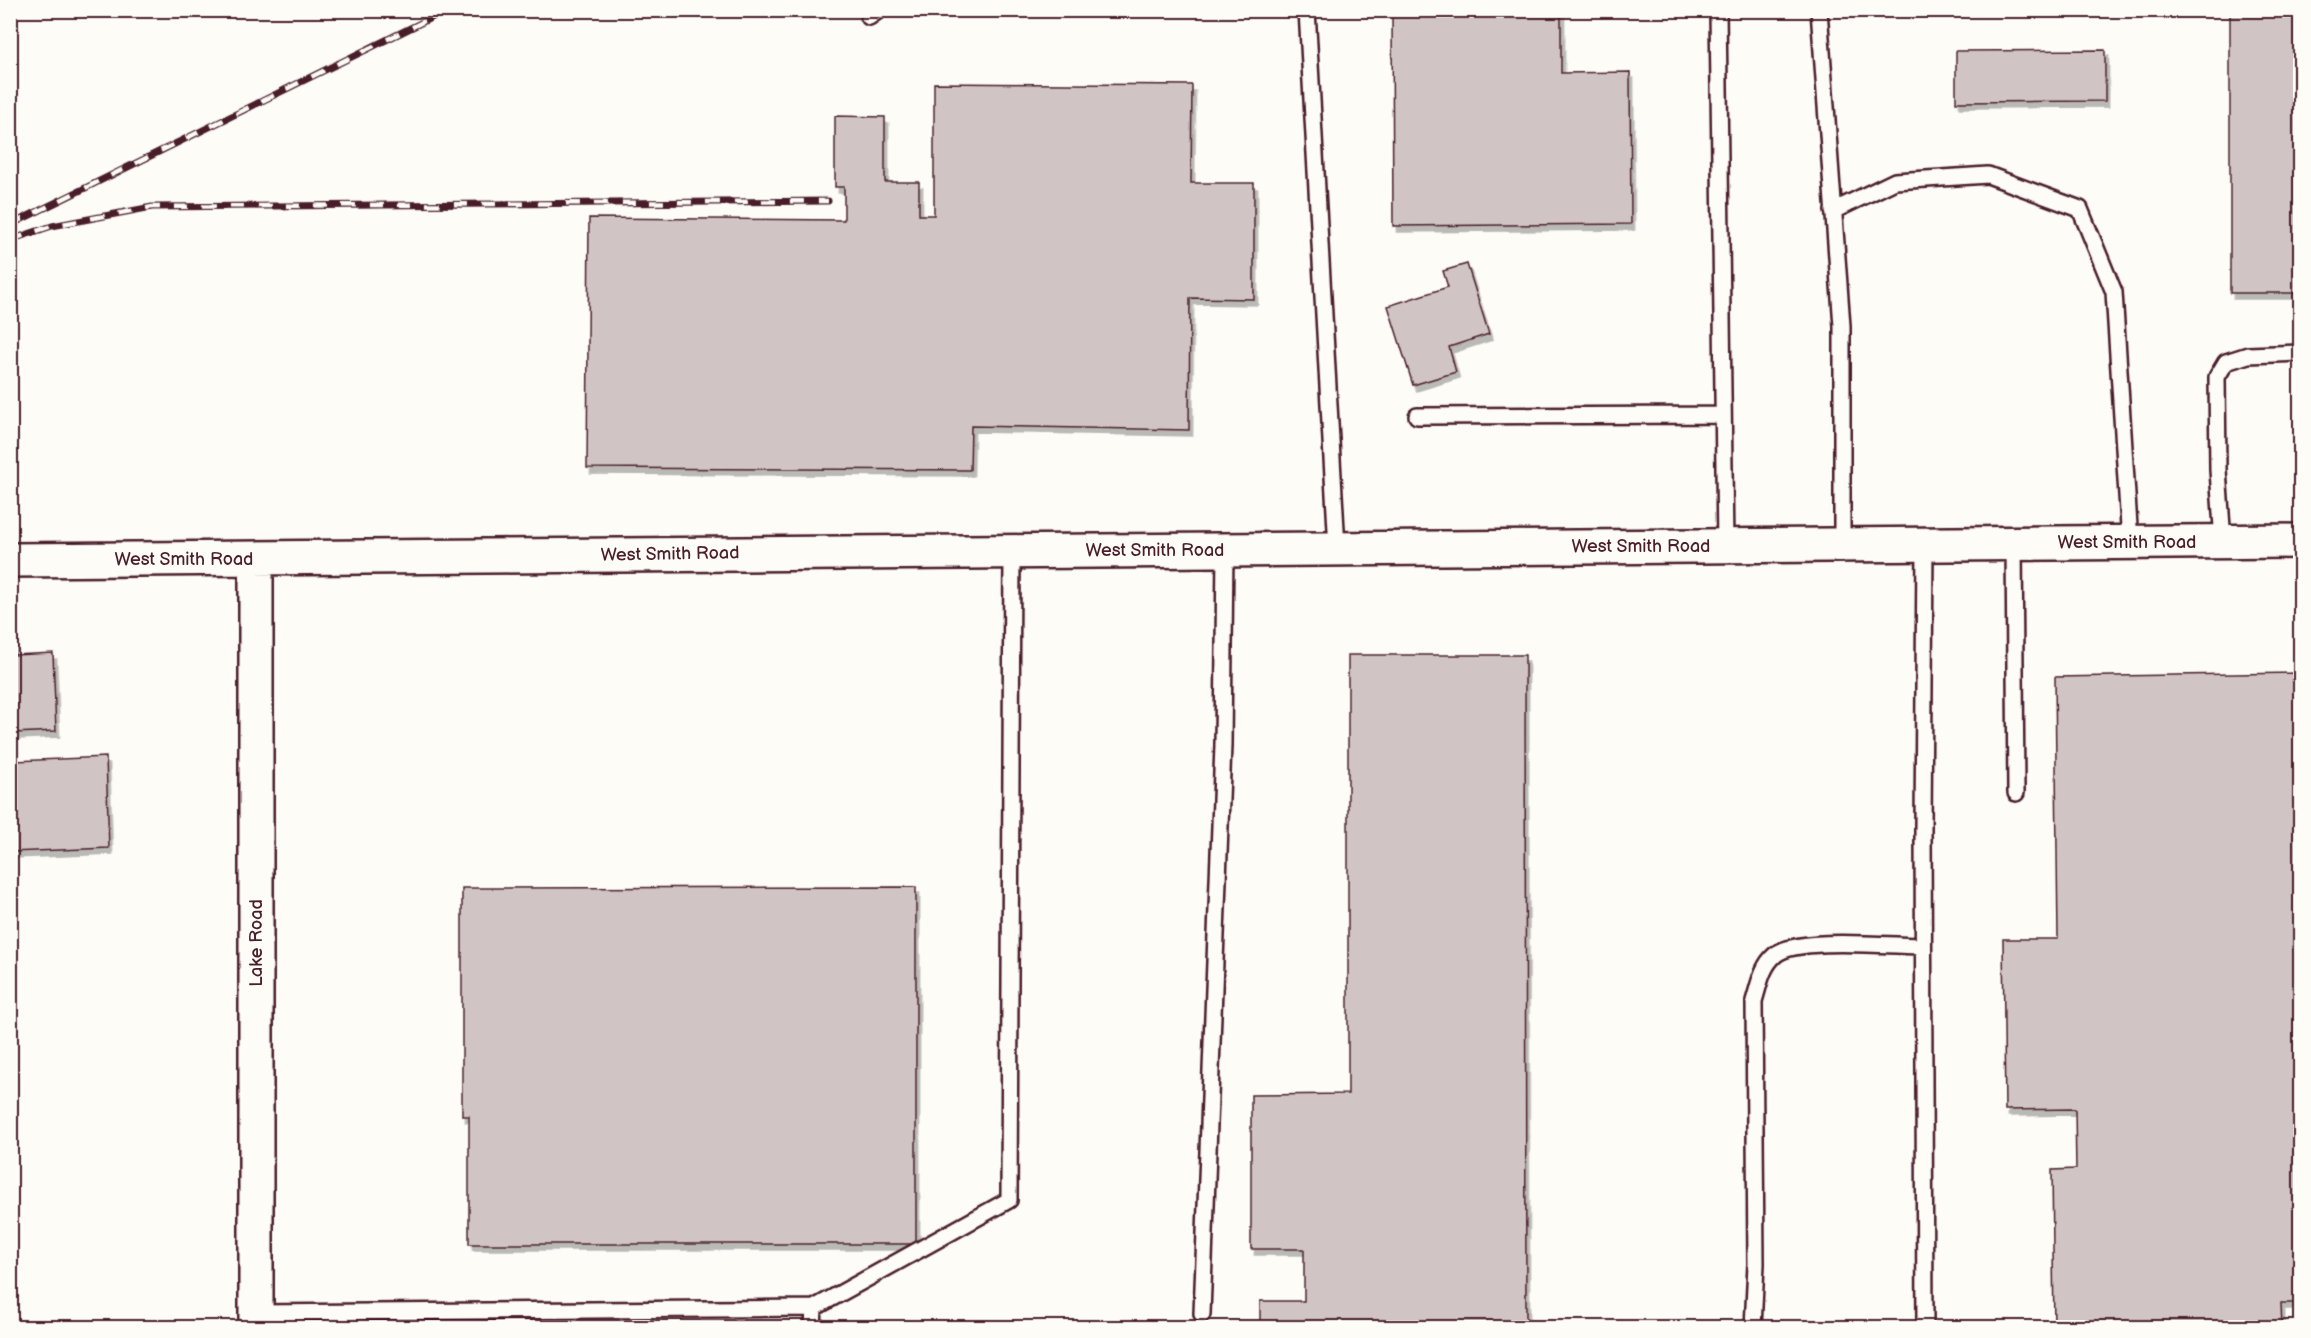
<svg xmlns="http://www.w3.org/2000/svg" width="2311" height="1338" viewBox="0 0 2311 1338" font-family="'Balsamiq Sans',sans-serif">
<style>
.building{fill:#d0c5c4;stroke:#4a1f2b;stroke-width:1.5;filter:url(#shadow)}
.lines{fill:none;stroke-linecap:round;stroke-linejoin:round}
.service-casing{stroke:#4a1f2b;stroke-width:20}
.tertiary-casing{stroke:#4a1f2b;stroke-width:38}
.service{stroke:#fdfcf7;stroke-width:15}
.tertiary{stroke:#fdfcf7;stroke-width:33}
.rail-casing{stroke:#4a1f2b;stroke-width:7}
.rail{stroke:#fdfcf7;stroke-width:4.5;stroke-dasharray:14;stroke-linecap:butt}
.labels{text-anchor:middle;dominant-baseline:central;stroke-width:4.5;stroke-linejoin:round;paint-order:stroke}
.street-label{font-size:18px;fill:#4a1f2b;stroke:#fdfcf7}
</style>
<defs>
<filter id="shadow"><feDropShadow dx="3.5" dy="6" stdDeviation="0" flood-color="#0004"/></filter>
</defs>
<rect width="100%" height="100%" fill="#fdfcf7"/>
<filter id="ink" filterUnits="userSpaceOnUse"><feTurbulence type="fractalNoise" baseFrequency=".0167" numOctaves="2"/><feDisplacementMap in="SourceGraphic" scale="12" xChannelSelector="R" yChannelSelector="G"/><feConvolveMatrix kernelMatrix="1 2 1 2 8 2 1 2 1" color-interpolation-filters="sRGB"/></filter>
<g filter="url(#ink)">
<path class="building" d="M1392,10H1561V73L1630,72L1631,224L1393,226Z
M2230,10H2300V293H2230Z
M2105,50V101L1956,102V51Z
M934,83L1192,85L1191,183H1254V299L1190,298L1189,430L971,426L970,470L587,468L589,218L844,220V187H835V116L885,117V182H919V215H934Z
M1467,264L1489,334L1449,347L1456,372L1413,385L1388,306L1448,287L1443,271Z
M10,634H13L14,655L53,653L56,731L14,733L15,761L106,757L109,848L10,852Z
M1348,655H1525L1526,1328H1260V1301H1304V1249H1251V1095L1348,1094Z
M2300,673V1303H2281L2282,1328H2054L2052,1170L2076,1169L2075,1109L2005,1110L2003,939H2058L2055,677Z
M916,887V1244H469V1116H462V888Z"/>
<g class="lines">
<defs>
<path id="service" d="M1307,10L1337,548
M1718,10L1725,545
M1819,10L1842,326V545
M869,17L879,10
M1833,211L1895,181L1988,175L2080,209L2114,292L2130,542
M1417,416L1723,415
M2223,542L2218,470L2217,377L2226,362L2248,355L2300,353
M2014,543L2016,793
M256,1313L814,1308
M1202,1314L1223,745L1225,549
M813,1328L814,1308L1009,1200L1012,551
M1753,1328L1756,1264L1754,1001C1759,985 1762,966 1775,955C1796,936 1893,946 1923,946
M1925,1328L1923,829L1925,544"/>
<path id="tertiary" d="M256,559V1328
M10,560L2300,541"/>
</defs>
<use href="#service" class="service-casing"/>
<use href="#tertiary" class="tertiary-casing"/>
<use href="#service" class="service"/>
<use href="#tertiary" class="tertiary"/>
<defs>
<path id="rail" d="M10,225L447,10
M10,240L52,226L152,207L828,201"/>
</defs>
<use href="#rail" class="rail-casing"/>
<use href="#rail" class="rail"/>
</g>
</g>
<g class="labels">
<g class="street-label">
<text x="2127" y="542">West Smith Road</text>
<text x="1641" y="546">West Smith Road</text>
<text x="1155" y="550">West Smith Road</text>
<text transform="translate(670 554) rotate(-1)">West Smith Road</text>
<text x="184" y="559">West Smith Road</text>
<text transform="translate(256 943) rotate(-90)">Lake Road</text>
</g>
</g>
<rect width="2311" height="1338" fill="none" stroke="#fdfcf7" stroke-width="36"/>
<rect x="18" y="18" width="2275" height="1302" fill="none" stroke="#4a1f2b" stroke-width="2" filter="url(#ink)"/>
</svg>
